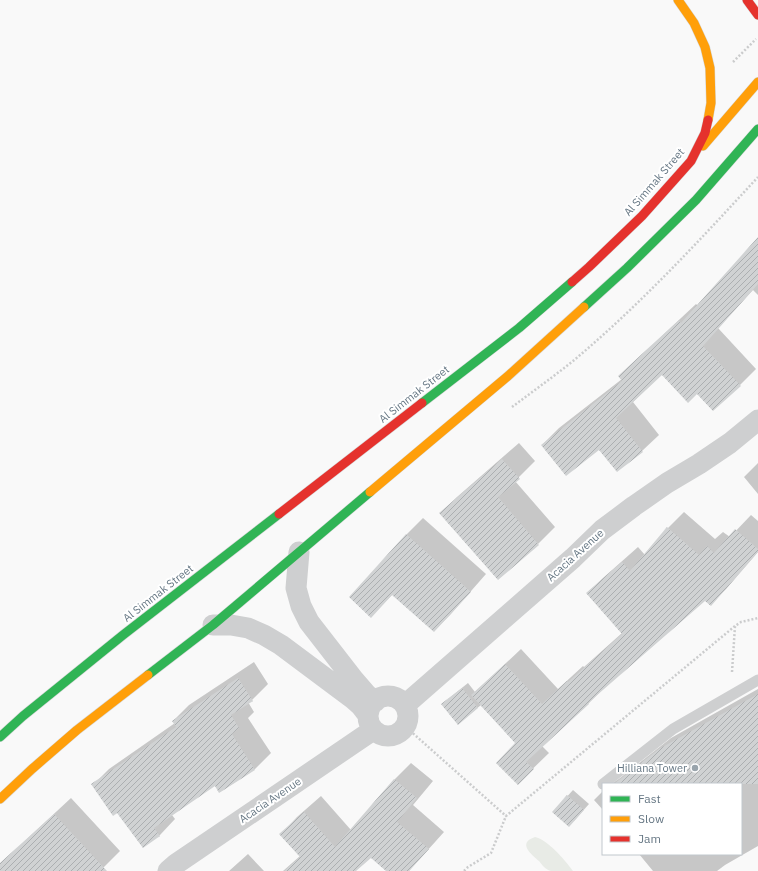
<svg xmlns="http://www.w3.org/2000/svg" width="758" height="871" viewBox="0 0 758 871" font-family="'IBM Plex Sans',sans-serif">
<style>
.grass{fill:#e8ebe6}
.shadow{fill:#0003}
.building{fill:url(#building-hatch)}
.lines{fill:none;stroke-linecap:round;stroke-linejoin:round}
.fast-casing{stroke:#d5d6d7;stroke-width:10}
.slow-casing{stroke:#d5d6d7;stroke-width:10}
.jam-casing{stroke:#d5d6d7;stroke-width:10}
.path{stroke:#cbcccd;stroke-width:2.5;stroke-dasharray:2 2;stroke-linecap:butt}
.lane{stroke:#cecfd0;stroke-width:11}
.street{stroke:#cecfd0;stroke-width:21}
.fast{stroke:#30b455;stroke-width:9}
.slow{stroke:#ff9f0a;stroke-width:9}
.jam{stroke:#e5322d;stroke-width:9}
.poi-dot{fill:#99a4ac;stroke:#fff;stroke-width:1.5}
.labels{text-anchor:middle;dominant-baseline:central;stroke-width:4;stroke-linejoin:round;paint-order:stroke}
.street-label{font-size:11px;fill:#657683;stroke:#fff}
.poi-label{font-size:11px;fill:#657683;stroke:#fff;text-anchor:end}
</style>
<defs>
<pattern id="building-hatch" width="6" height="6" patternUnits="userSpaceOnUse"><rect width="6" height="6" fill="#d0d2d3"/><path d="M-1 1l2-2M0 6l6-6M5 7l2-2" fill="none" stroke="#acafb1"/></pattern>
</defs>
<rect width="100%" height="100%" fill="#f9f9f9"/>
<path class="grass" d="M535,837C548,840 565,860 573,871C567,871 557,871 551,871C546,870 542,865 539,861C531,854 517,843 535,837Z"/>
<path class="shadow" d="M758,239V295L753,290L718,328L756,369L740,385L697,393L662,374L633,402L659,435L642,451L542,445L559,428L622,379L619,376L696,304L698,306Z
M519,443L535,461L515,481L555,527L538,544L498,579L441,513L457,497Z
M758,463V494L744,477Z
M684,512L715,539L723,532L730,537L751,515L758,521V552L726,589L710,605L705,600L603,689L588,704L542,746L549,753L518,783L516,743L481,705L458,724L448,699L468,683L475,692L521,649L558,689L583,666L584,667L622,633L587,593L603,578L638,547L645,555L668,528Z
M423,518L486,574L450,615L434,631L393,594L371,616L406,535Z
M254,662L268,684L252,700L248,702L254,712L248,718L271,753L255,769L220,792L215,785L172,815L175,819L160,835L143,847L118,812L93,785L109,769L175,723L173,721L189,705Z
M758,689V846L725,865L717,871H653L639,854H741V784H611L620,778L671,738Z
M411,763L433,781L413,805L444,832L409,871H388L371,856L354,871H283L300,856L281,834L297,817L321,796L351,830L395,779Z
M573,790L589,804L574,821L553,812Z
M603,791V810L594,800Z
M71,798L120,851L100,871H3L0,868V864L15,850Z
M248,854L264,871H229Z"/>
<path class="building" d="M758,237V284L703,346L741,386L713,411L697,394L688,403L662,375L616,418L643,452L617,472L599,450L566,476L541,445L622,381L618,376L679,320L681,323Z
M502,459L520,479L498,497L539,545L498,580L439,513Z
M667,527L699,555L707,546L714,553L735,529L758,549V552L711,606L705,601L588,703L589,704L526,762L534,769L518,785L496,763L515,743L471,695L505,664L542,704L567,681L568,682L622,634L586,593L622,562L630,571Z
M406,534L471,592L434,632L392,595L371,618L349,597Z
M238,678L253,701L231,715L239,728L232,734L255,770L219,793L215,786L154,828L160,836L143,848L117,813L113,816L91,784L176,727L172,721Z
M462,688L478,708L458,725L441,704Z
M758,694V784H614L659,749Z
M394,779L417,798L397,822L429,849L409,871H386L371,858L356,871H284L300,857L279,834L304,812L335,847Z
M567,795L584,810L569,827L552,812Z
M54,814L107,871H0V863Z"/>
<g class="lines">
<defs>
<path id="fast" d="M584,307L627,268L696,200L758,129
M422,403L519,328L572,282
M148,675L213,625L370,492
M0,737L23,716L123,635L279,514"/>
<path id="slow" d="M678,0L694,23L705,47L710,68L711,103L708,120
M703,146L758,82
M370,492L508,376L584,307
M0,799L32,769L77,730L148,675"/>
<path id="jam" d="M747,0L758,15
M572,282L589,267L642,216L691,161L705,133L708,120
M279,514L422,403"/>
</defs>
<use href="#fast" class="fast-casing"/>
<use href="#slow" class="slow-casing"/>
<use href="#jam" class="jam-casing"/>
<path class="path" d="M733,62L756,39
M512,407C532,392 553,377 573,361C640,305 699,241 758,177
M732,672L735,626L741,622L758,618
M407,728L506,816L735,626
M464,871L468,867L491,853L506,816"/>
<path class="lane" d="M603,784L673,729L758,680"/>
<path class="street" d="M299,552L296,588L301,606L309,622L354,680L367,695L376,701
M213,625H231L248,628L264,635L281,645L352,698L361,706L368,715
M368 716a20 20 0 1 1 40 0a20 20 0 1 1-40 0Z
M405,705L573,558L602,530L634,506L667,483L699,464L730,443L758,420
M168,871L176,864L373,730"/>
<use href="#fast" class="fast"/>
<use href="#slow" class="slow"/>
<use href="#jam" class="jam"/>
</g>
<circle class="poi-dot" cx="695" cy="768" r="4"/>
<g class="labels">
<g class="street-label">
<text transform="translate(654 182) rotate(-49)">Al Simmak Street</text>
<text transform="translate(414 394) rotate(-38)">Al Simmak Street</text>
<text transform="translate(575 555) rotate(-42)">Acacia Avenue</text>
<text transform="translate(158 593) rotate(-38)">Al Simmak Street</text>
<text transform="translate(270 800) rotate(-34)">Acacia Avenue</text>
</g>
<g class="poi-label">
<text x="687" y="768">Hilliana Tower</text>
</g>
</g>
<rect x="602" y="783" width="140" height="72" fill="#ffffff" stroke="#c1c8cd"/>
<rect x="610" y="796" width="20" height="6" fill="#30b455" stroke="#c1c8cd"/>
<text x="638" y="803" font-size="12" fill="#657683">Fast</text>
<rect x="610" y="816" width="20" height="6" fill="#ff9f0a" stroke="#c1c8cd"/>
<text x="638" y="823" font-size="12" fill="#657683">Slow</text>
<rect x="610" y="836" width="20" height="6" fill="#e5322d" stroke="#c1c8cd"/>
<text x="638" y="843" font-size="12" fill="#657683">Jam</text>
</svg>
